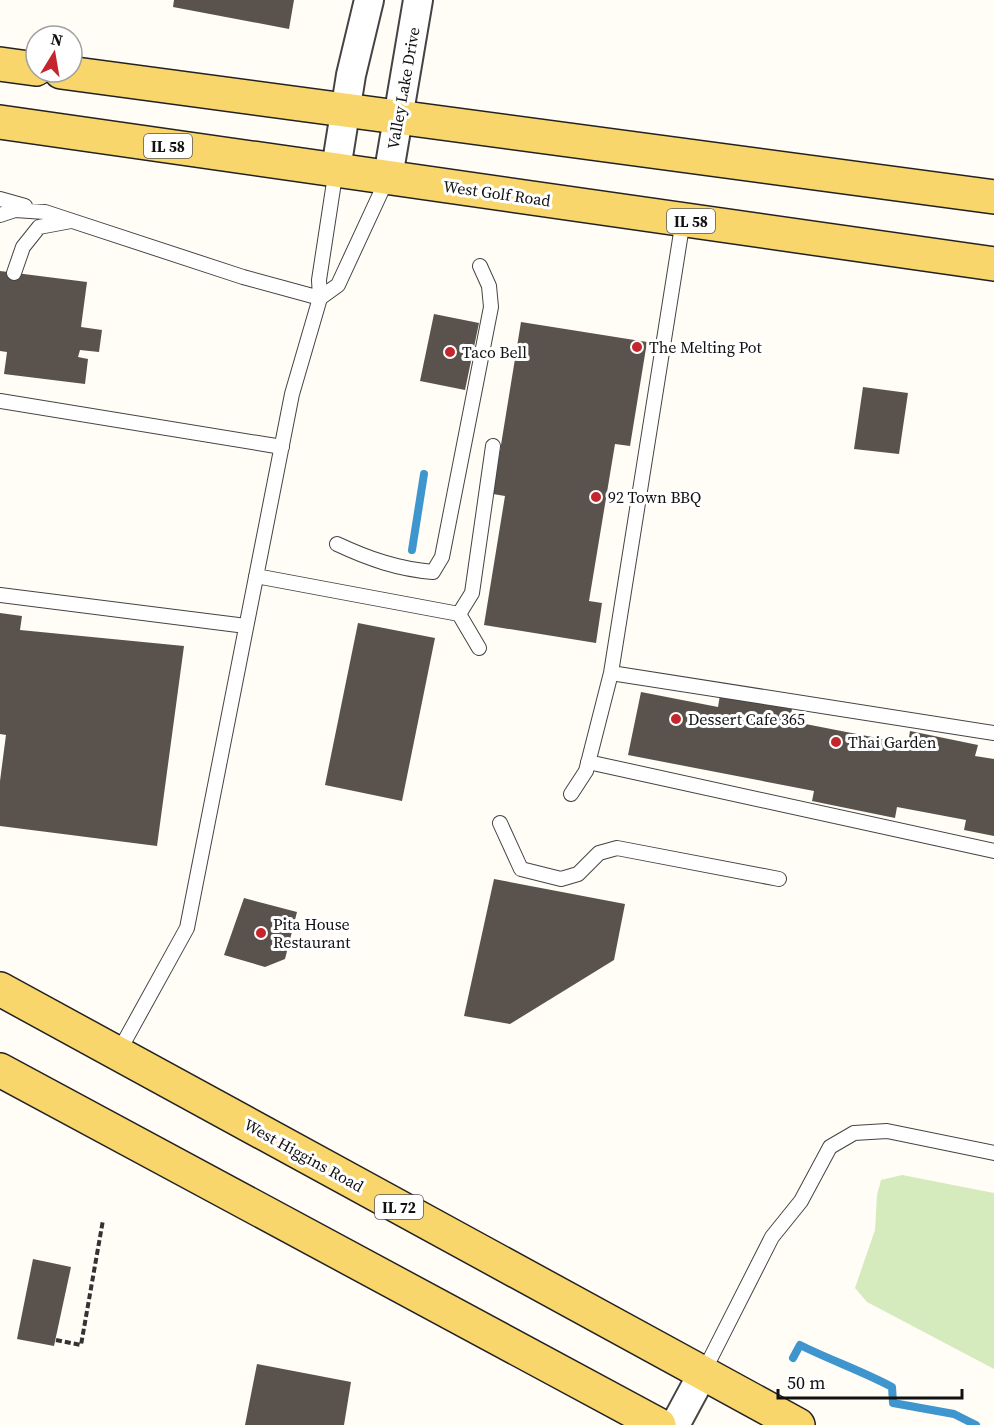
<svg xmlns="http://www.w3.org/2000/svg" width="994" height="1425" viewBox="0 0 994 1425" font-family="'Source Serif 4',serif">
<style>
.green{fill:#d5ebbd}
.lines{fill:none;stroke-linecap:round;stroke-linejoin:round}
.stream{stroke:#3f96cf;stroke-width:8}
.building{fill:#5a524d}
.lane-casing{stroke:#444;stroke-width:16}
.street-casing{stroke:#444;stroke-width:32}
.primary-casing{stroke:#222;stroke-width:36}
.path{stroke:#333;stroke-width:4;stroke-dasharray:6 3;stroke-linecap:butt}
.lane{stroke:#fff;stroke-width:14}
.street{stroke:#fff;stroke-width:28}
.primary{stroke:#f9d66b;stroke-width:33}
.poi-dot{fill:#c4262e;stroke:#fff;stroke-width:2}
.labels{text-anchor:middle;dominant-baseline:central;stroke-width:6;stroke-linejoin:round;paint-order:stroke}
.shield{fill:#fff;stroke:#585858;stroke-width:1.5}
.shield-label{font-size:15px;font-weight:bold;fill:#111}
.street-label{font-size:16px;fill:#111;stroke:#fff}
.poi-label{font-size:16px;fill:#111;stroke:#fff;text-anchor:start}
</style>
<rect width="100%" height="100%" fill="#fffdf5"/>
<path class="green" d="M902,1175L994,1193V1369L867,1302L855,1288L875,1230L877,1195L881,1180Z"/>
<g class="lines">
<path class="stream" d="M412,550L424,474
M793,1358L800,1345C830,1360 862,1371 892,1387L893,1403L954,1414L976,1425"/>
</g>
<path class="building" d="M174,0H294L289,29L173,7Z
M0,271L87,282L81,327L102,330L99,352L80,350L78,357L88,359L85,384L4,374L7,352L0,351Z
M434,314L479,323L465,390L420,381Z
M521,322L647,342L630,446L615,444L589,601L602,603L596,643L484,625L505,496L493,494Z
M863,387L908,393L899,454L854,449Z
M0,613L22,616L20,630L184,646L157,846L0,826V781L6,735L0,734Z
M358,623L435,638L402,801L325,785Z
M641,692L718,707L720,695L792,709L790,721L908,744L910,731L978,745L975,756L994,759V836L964,830L966,820L897,807L895,818L812,801L814,791L628,755Z
M494,879L625,904L614,960L510,1024L464,1016Z
M244,898L297,912L285,959L265,967L224,955Z
M33,1259L71,1267L54,1346L17,1339Z
M257,1364L351,1382L344,1425H245Z"/>
<g class="lines">
<defs>
<path id="lane" d="M0,199L25,206
M0,215L15,210L45,212L243,277L320,298
M683,220L611,673L994,733
M14,273L23,247L39,227L71,221
M320,298L338,285L388,177
M0,401L282,447
M337,544C369,559 398,569 433,572L442,557L491,307L489,286L480,266
M256,576L459,614L479,648
M0,595L246,626
M459,614L472,593L493,446
M588,762L994,851
M571,794L586,771L611,673
M500,823L521,869L561,879L578,874L599,853L617,848L779,879
M118,1053L187,928L292,394L320,298L319,280L336,169
M703,1373L772,1237L801,1201L830,1147L854,1133L887,1131L994,1153"/>
<path id="street" d="M336,169L351,75L369,0
M388,177L418,0
M675,1425L703,1373"/>
<path id="primary" d="M0,64L36,69
M61,72L994,197
M0,122L994,264
M0,989L798,1425
M0,1070L659,1425"/>
</defs>
<use href="#lane" class="lane-casing"/>
<use href="#street" class="street-casing"/>
<use href="#primary" class="primary-casing"/>
<path class="path" d="M56,1340L81,1345L103,1220"/>
<use href="#lane" class="lane"/>
<use href="#street" class="street"/>
<use href="#primary" class="primary"/>
</g>
<g class="poi-dot">
<circle cx="637" cy="347" r="6"/>
<circle cx="450" cy="352" r="6"/>
<circle cx="596" cy="497" r="6"/>
<circle cx="676" cy="719" r="6"/>
<circle cx="836" cy="742" r="6"/>
<circle cx="261" cy="933" r="6"/>
</g>
<g class="labels">
<g class="shield">
<rect x="144" y="134" width="48" height="24" rx="4.5"/>
<rect x="667" y="209" width="48" height="24" rx="4.5"/>
<rect x="375" y="1195" width="48" height="24" rx="4.5"/>
</g>
<g class="shield-label">
<text x="168" y="146">IL 58</text>
<text x="691" y="221">IL 58</text>
<text x="399" y="1207">IL 72</text>
</g>
<g class="street-label">
<text transform="translate(403 88) rotate(-80)">Valley Lake Drive</text>
<text transform="translate(497 193) rotate(8)">West Golf Road</text>
<text transform="translate(304 1155) rotate(29)">West Higgins Road</text>
</g>
<g class="poi-label">
<text x="649" y="347">The Melting Pot</text>
<text x="462" y="352">Taco Bell</text>
<text x="608" y="497">92 Town BBQ</text>
<text x="688" y="719">Dessert Cafe 365</text>
<text x="848" y="742">Thai Garden</text>
<text x="273" y="924">Pita House<tspan x="273" dy="18">Restaurant</tspan></text>
</g>
</g>
<g transform="translate(54 54) rotate(11)"><circle r="28" fill="#ffffff" stroke="#a0a0a0" stroke-width="1.5"/>
<path d="M0-4.5L10 22L0 15L-10 22Z" fill="#c4262e"/>
<text y="-9" font-size="16" font-weight="bold" text-anchor="middle" fill="#111111">N</text>
</g>
<path d="M778 1389v9h184v-9" fill="none" stroke="#111111" stroke-width="3"/>
<text x="787" y="1389" font-size="18" fill="#111111" stroke="#ffffff" stroke-width="4.5" paint-order="stroke">50 m</text>
</svg>
